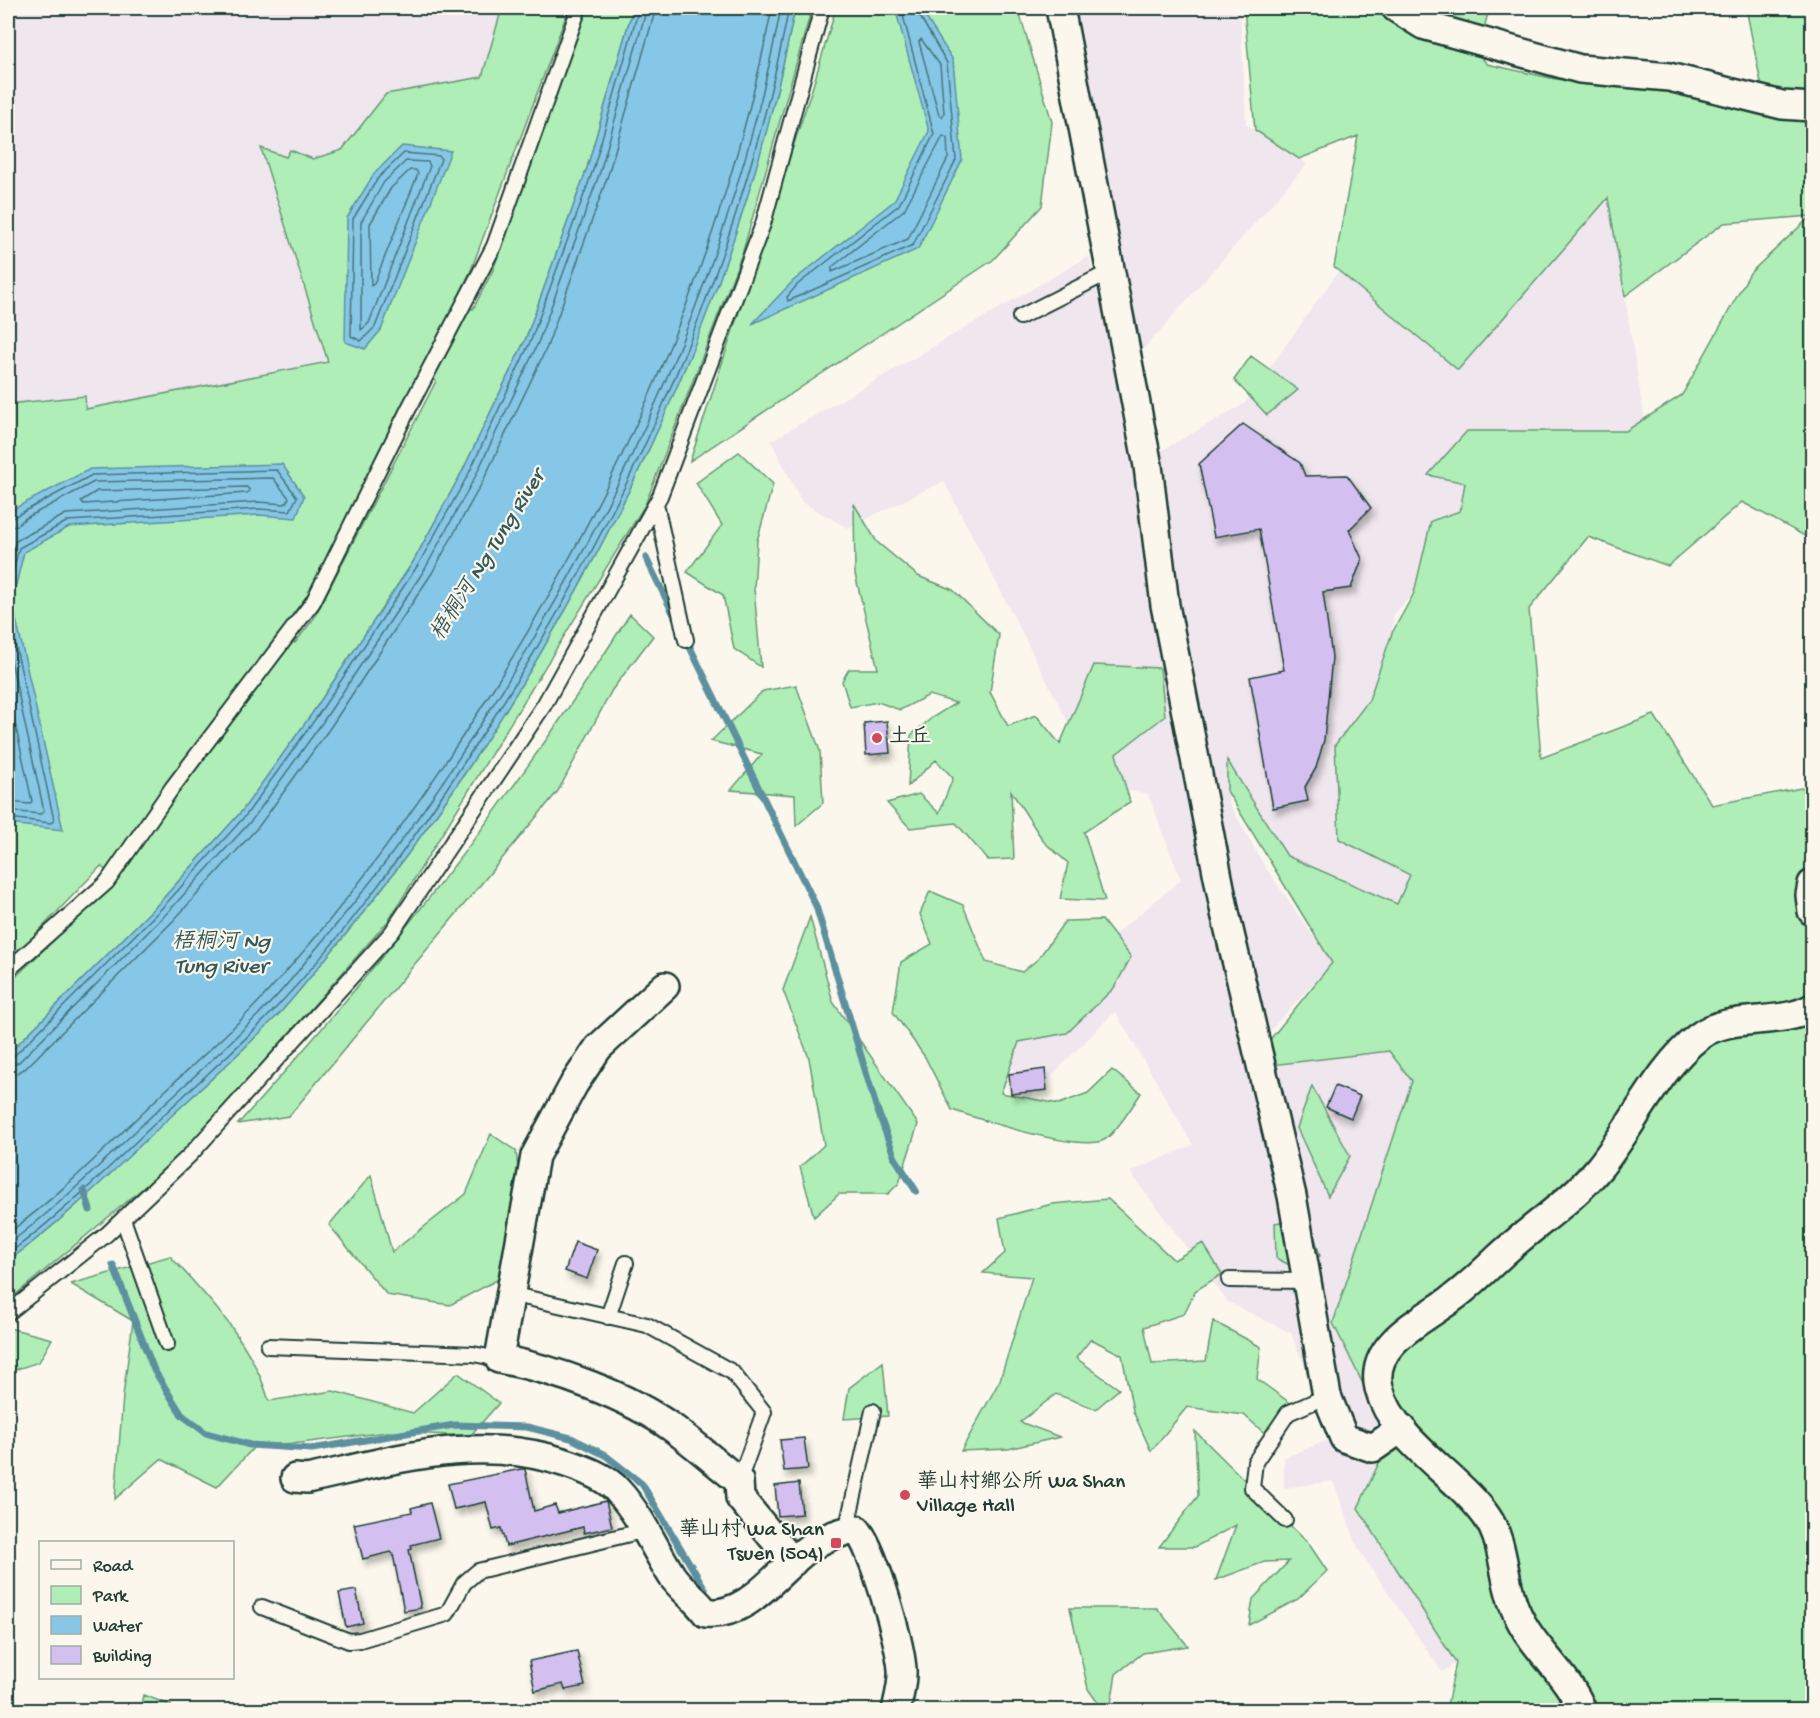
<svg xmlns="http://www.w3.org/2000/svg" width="1820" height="1718" viewBox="0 0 1820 1718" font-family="'Gochi Hand','LXGW WenKai TC',sans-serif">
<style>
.built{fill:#efe6ee}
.green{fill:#afefb7;stroke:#679676;stroke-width:1.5;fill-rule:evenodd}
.water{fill:#86c7e7;stroke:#5d909f;stroke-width:1.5}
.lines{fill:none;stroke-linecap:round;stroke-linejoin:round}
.shore{stroke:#48747c;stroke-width:1.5}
.stream{stroke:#5d909f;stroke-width:7}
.building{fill:#d3c0f1;stroke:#1f3d34;stroke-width:1.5;filter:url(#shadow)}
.lane-casing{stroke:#1f3d34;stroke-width:18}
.street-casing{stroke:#1f3d34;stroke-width:32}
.lane{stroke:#fbf7ec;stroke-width:14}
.street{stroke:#fbf7ec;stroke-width:27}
.poi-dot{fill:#d1495b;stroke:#fbf7ec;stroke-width:2}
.labels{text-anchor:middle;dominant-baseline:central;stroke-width:4.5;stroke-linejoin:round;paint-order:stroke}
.poi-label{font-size:21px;fill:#1f3d34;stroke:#fbf7ec;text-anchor:start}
.water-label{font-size:22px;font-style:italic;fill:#345958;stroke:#fbf7ec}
</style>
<defs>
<filter id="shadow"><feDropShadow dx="3.5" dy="6" stdDeviation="3" flood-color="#0004"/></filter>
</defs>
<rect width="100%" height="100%" fill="#fbf7ec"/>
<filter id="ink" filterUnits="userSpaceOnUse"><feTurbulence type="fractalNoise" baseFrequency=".0167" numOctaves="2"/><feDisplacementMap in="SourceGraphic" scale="12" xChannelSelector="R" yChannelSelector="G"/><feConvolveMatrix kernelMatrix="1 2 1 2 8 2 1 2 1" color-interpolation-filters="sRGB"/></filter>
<g filter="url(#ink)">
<path class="built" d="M8,8H502L482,77L386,94L325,172L261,148L328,362L99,406L8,427Z
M1074,8H1240L1246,124L1307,164L1141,352Z
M1609,197L1646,430L1475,444L1429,475L1466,482L1469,508L1431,521L1423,583L1394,614L1383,701L1339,839L1410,875L1393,913L1287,856L1228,762V801L1265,867L1332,963L1248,1055L1390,1051L1420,1093L1373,1404L1390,1439L1471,1654L1442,1672L1359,1550L1333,1481L1284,1488V1458L1333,1438L1291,1333L1228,1302L1130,1172L1193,1145L1115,1011L1027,1101L997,1032L1181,880L1148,794L1101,786L944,481L848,528L802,502L771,441L1089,256L1136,465L1244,404L1340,269L1458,370Z"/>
<path class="green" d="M502,8H569L471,270L455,304L473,309L493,270L587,8H633L587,168L526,338L463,470L413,562L311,715L242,811L158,904L8,1054V984L116,881L101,866L8,963V404L85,396L86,409L328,362L261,148L286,157L290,150L313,159L342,150L386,94L482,77ZM420,374L436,381L314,618L295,643L287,622L317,582Z
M795,8H812L743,251L645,505L389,920L179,1158L8,1301V1261C71,1215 125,1158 183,1105C215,1076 246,1046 277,1016C294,998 310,977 326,958C377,898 423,835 467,770C623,536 741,284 795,8Z
M836,8H1018L1052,122L1042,206L993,260L690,461L813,86Z
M1244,8H1489L1483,34L1455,26L1487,64L1555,79L1669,77L1762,88L1746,8H1812V540L1742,502L1668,566L1588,537L1529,609L1541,758L1654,715L1712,805L1812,786V1710H1446L1456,1663L1358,1508L1390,1439L1333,1323L1412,1081L1389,1051L1247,1068L1332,963L1227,791V760L1287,856L1397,904L1410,875L1339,839L1335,745L1369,700L1392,633L1414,593L1431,521L1460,511L1465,483L1428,475L1467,431H1626L1682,395L1750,273L1811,216L1724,223L1625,296L1608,198L1458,370L1334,267L1358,136L1299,159L1255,130Z
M1251,356L1298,390L1267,415L1234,380Z
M739,452L773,484L757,541L754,589L761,667L734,649L723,595L687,572L722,525L696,483Z
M854,504L877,542L918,576L953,590L999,635L990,692L1008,726L1036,715L1060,744L1094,665L1160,668L1165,716L1116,754L1130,802L1084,832L1105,901L1060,899L1068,863L1044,842L1011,791L1014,859L988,860L956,823L910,828L887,803L919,794L939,813L953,778L936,760L908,786L911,735L933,717L956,703L929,695L900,710L878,702L850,707L842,681L849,669H878L855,574Z
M630,614L653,636L612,690L558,791L289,1116L238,1124C382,965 515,796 630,614Z
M796,685L820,751L823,803L796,826L795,795L731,790L762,754L711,741L763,691Z
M930,891L963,905L986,962L1022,972L1038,959L1065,921L1102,920L1131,957L1114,988L1067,1033L1019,1042L1001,1093L1059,1104L1088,1093L1112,1070L1141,1093C1134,1104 1114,1135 1104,1140C1078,1152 982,1120 952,1110L925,1057L893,1012L901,962L932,944L920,914Z
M810,917L833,1002L918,1124L899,1183L888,1194H839L814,1217L800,1167L824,1145L809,1058L783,990Z
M1312,1086L1350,1156L1328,1196L1297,1128Z
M491,1134L516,1151L529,1263L450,1305L387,1295L329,1225L371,1175L392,1252L466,1194Z
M1108,1199L1174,1260L1203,1243L1222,1274L1195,1291L1184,1314L1144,1327L1152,1364L1206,1361L1213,1321L1261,1347L1257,1379L1300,1410L1271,1439L1244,1415L1187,1407L1151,1451L1133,1411L1122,1355L1091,1339L1076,1358L1119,1389L1096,1409L1056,1394L1020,1422L1060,1437L1008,1449L961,1451L1000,1380L1032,1277L983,1273L1005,1253L999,1218L1052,1204Z
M1309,1217L1320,1256L1291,1266L1276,1258L1275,1223Z
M170,1256C210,1300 252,1342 269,1401L333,1391L413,1413L458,1373L499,1403L470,1436L387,1432L301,1443L256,1445L217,1487L161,1459L115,1499L123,1396L133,1321L71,1284Z
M9,1328L52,1339L39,1362L8,1372Z
M883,1362L888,1416L844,1419L849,1388Z
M1195,1431L1309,1544L1327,1571L1298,1599L1249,1625L1253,1599L1289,1561L1264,1562L1216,1580L1236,1525L1195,1547H1159L1198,1496Z
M1070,1608H1157L1188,1646L1143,1653L1116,1674L1110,1710H1103L1088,1689Z
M143,1695L171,1705L172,1710H140Z"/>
<path class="water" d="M633,8H795C742,283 622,537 467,770C423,835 377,898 326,958C310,977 294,998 277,1016C247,1046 215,1076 183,1105C126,1158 71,1215 8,1261V1054L158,904L242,811L311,715L413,562L463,470L526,338L587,168Z
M895,8H920L953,60L962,160L918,249L752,324L793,281L894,201L929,131Z
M402,146L451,151L381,330L365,349L345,342L347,218L374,174Z
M282,464L304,496L296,518L259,515L69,527L24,552L12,601L63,830L8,824V517L15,508L90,469Z"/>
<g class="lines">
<path class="shore" d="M901,8L934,134L899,205L797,285L787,297L788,301L913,245L956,160L947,63L915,8
M921,39L940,65L944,113L942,117L939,115L919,42Z
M943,136L947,138L948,158L908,239L832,272V267L904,210Z
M404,153L439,156L441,159L375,327L361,341L351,336L353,219L378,178Z
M406,161L428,162L430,166L369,323L361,330V222L384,182Z
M410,170H416L418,174L374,284L371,286L370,224L391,188Z
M247,487L250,491L247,493L84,504L81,501L97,491Z
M8,520L92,475L277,470L297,497L290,511L258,509L68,521L19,548L8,592
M8,527L17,526L24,519L94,482L273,478L289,498L285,504L258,502L66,514L16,541L8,561
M8,611L54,820L51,823L8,818
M8,647L44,811L41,814L8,811
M8,691L32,801L30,804L8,802
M8,1058L14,1056L162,908L246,815L316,718L418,565L469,473L531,340L593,170L639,8
M8,1066L19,1062L167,913L252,820L322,723L425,569L475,477L538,343L600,172L647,8
M8,1075L17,1073L26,1068L174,920L259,826L330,728L432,573L483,481L547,347L608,175L656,8
M8,1233C66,1191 115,1138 167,1089C199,1059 233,1030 263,997C345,909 416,809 481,708C618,493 723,259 772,8
M8,1244C68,1200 119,1145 174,1095C206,1066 236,1037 266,1007C286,988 302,965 320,944C383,870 439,791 491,708C628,493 733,259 781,8
M8,1254C69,1209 122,1155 176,1103C209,1072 244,1042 274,1010C347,933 409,846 467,758C620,530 736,278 789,8"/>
<path class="stream" d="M646,558L677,621
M686,639L816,906L876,1106L895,1158L916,1191
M84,1190L90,1210
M113,1265L154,1370L182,1415L206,1433L250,1445L312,1449L454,1425L527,1427L571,1438L605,1455L642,1484L705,1589"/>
</g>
<path class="building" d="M1243,424L1300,463L1305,476L1347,475L1371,508L1349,530L1362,559L1351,588L1323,592L1332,657L1324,740L1316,768L1305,787L1308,801L1273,808L1250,677L1284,670L1259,529L1214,537L1199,464Z
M887,721L890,753L866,755L864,723Z
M1045,1069L1047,1090L1011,1094L1009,1074Z
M1335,1086L1360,1096L1351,1118L1326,1107Z
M575,1242L597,1250L587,1279L565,1271Z
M804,1438L808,1469L784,1471L780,1440Z
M521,1469H525L534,1511L555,1505L558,1513L606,1501L612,1527L584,1533L583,1527L506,1546L501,1528L493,1530L486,1502L454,1509L448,1484Z
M799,1483L802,1514L778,1516L775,1486Z
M430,1503L439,1538L411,1545L412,1549L409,1550L421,1608L404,1611L393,1554L391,1552L363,1559L354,1524L412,1512L411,1508Z
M356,1590L363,1623L346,1627L339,1593Z
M577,1651L585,1686L565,1690L563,1684L535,1691L529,1661Z"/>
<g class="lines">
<defs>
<path id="lane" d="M1020,317L1109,272
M656,504L686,640
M8,970L107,882L172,788L313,602L408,410L494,246L579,8
M123,1219L167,1344
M1229,1280L1307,1281
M510,1294L647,1325L732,1372L764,1412L739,1481
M8,1313L107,1234L190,1155L392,932L544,705L660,496L763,224L822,8
M608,1317L626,1263
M268,1346L473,1354L499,1359
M1285,1520L1252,1488L1255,1462L1288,1413L1327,1396
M846,1531L873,1411
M262,1607L349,1641L360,1640L447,1614L464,1583L478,1571L646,1530"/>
<path id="street" d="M1060,8L1148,466L1165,605L1225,913L1292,1196L1327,1396L1344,1438L1373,1448L1402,1428
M1396,8L1423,25L1580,69L1669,77L1782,105L1812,107
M1812,884L1810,895L1812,911
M665,986L598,1048L574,1084L535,1156L499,1359C555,1369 627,1395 674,1429C696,1445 717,1464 739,1481L740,1498L793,1562
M295,1478L307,1479C395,1460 478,1433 566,1463C584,1469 606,1477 618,1491C641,1516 654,1548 672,1576C681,1589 696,1599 706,1613C749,1617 777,1571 809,1548C823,1538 840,1532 856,1529C873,1545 900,1643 902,1669C903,1683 899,1697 896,1710
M1582,1710C1567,1672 1532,1649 1516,1611C1502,1581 1506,1545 1487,1517C1458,1475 1392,1441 1379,1388C1368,1343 1426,1319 1454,1297C1470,1285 1484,1271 1498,1258C1531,1227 1571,1202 1599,1168C1631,1129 1659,1067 1698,1037C1730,1012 1777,1027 1812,1008"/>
</defs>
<use href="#lane" class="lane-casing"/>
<use href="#street" class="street-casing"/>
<use href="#lane" class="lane"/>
<use href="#street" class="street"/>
</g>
</g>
<g class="poi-dot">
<circle cx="877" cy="738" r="6"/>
<circle cx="905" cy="1495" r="6"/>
<rect x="830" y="1537" width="12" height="12" rx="3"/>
</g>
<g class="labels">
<g class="poi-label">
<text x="889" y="738">土丘</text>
<text x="917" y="1483">華山村鄉公所 Wa Shan<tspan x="917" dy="24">Village Hall</tspan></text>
<text x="824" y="1531" text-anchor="end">華山村 Wa Shan<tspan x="824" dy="24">Tsuen (504)</tspan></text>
</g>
<g class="water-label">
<text transform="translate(489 556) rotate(-58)">梧桐河 Ng Tung River</text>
<text x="221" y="943">梧桐河 Ng<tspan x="221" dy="25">Tung River</tspan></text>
</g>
</g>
<rect width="1820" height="1718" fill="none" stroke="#fbf7ec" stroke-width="30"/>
<rect x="15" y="15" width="1790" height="1688" fill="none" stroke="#1f3d34" stroke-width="2" filter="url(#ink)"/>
<rect x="39" y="1541" width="195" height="138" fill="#fbf7ec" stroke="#a3ada2" stroke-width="1.5"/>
<rect x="51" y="1560" width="30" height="9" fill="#fbf7ec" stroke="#a3ada2" stroke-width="1.5"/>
<text x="93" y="1571" font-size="18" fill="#1f3d34">Road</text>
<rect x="51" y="1586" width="30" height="18" fill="#afefb7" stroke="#a3ada2" stroke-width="1.5"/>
<text x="93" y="1601" font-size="18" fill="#1f3d34">Park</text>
<rect x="51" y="1616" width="30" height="18" fill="#86c7e7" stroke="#a3ada2" stroke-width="1.5"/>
<text x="93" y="1631" font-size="18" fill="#1f3d34">Water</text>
<rect x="51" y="1646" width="30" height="18" fill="#d3c0f1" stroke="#a3ada2" stroke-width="1.5"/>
<text x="93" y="1661" font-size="18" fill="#1f3d34">Building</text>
</svg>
